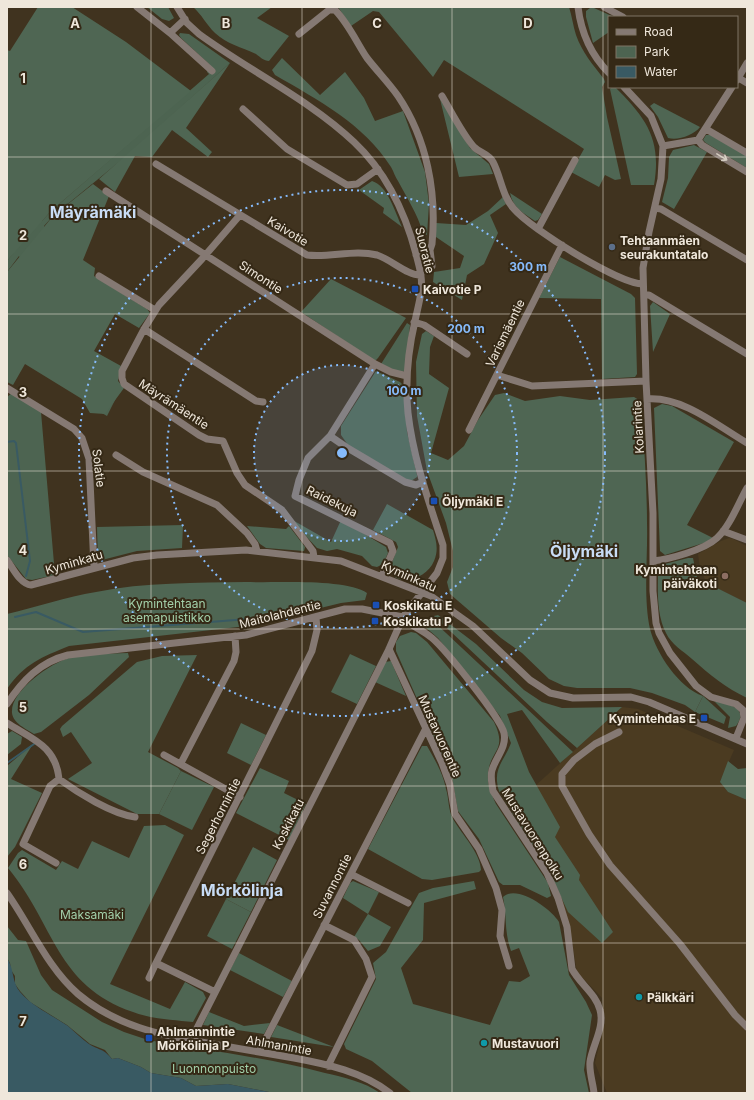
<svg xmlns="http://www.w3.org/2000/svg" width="754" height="1100" viewBox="0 0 754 1100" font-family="Inter,sans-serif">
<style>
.built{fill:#4b3b21}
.green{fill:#4d6451}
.forest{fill:#4f6653}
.water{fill:#395a63}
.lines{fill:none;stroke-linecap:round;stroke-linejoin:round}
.stream{stroke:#395a63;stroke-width:2}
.minor{stroke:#857973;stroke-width:7}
.oneway{stroke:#d4ccc1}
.grid{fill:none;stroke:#efe7db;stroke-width:1;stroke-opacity:0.55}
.ring{fill:none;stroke:#86bbfb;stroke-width:2;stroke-dasharray:2 4}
.service-dot{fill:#5c6f8a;stroke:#352916;stroke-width:1.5}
.transit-dot{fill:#1a4fb4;stroke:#352916;stroke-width:1.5}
.education-dot{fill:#8d6e63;stroke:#352916;stroke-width:1.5}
.culture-dot{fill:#0f9aa8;stroke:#352916;stroke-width:1.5}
.labels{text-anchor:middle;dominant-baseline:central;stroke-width:4;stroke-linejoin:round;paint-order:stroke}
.street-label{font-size:12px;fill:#efe7db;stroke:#352916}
.poi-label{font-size:12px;font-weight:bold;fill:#efe7db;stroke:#352916;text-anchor:start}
.park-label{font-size:12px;fill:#a2d0aa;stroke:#352916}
.district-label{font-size:16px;font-weight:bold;fill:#c8dcf5;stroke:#352916}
.grid-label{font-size:13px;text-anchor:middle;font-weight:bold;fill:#efe7db;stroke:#352916;stroke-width:4;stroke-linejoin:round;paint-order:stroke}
.centre{fill:#86bbfb;stroke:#352916;stroke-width:2}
.ring-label{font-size:12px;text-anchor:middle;font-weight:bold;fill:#86bbfb;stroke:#352916;stroke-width:4;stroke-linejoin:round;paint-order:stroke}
</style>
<rect width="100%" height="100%" fill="#40331f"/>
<path class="built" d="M729,538L733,539L747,546V603L707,583L700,569L698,554L721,541Z
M622,707L638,709L734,750L720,782L728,792L747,800V1093H607L595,1063L605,1021L602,998L577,972L570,929L558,887L524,796Z"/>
<path class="green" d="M147,7H168L174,18L169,21L162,19Z
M180,33L189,34L230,63L130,153L53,216L44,226L59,277L116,398L107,416L88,405L19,256L7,272V261L18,247L7,133L42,221L51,211L209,74L207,72L210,65L181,38L179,35Z
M612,87H615C646,118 662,139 654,185H631L610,89Z
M407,323L410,325L405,371L400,373L381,364Z
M12,393L41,412L55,575L32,580L26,579L7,555V397Z
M183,525L182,548L137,551L98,561L97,527Z
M430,618L573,752L560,763L522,710L507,714L529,772L560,827L555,837L580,875L579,880L613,932L602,943L568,912L554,882L499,791C492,768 504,762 511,743L500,716L438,638L423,625Z
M703,696L726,717L724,724L695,712Z
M714,701C727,704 750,707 736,726L728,728L730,717Z
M181,771L214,787L192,830L159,814Z
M226,899L251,912L232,949L207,936Z
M239,953L292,981L283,997L230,970Z"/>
<path class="forest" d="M38,7H72L126,42L191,91L51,211L7,261V50L10,51Z
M193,7H272L257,18L289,36L269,61C264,61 260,57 256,54C241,47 227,44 215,33C206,24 202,15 193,7Z
M338,7H569C572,16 573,26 576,35C582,52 593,65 604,79L605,82L602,87L607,117L621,179L615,180L605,175L599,187L571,172L584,149L578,145L444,60L433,77L379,12L373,11L351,26Z
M590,8H594L614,17H609V32L593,43L586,17V11Z
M282,58L320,95L345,72L364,98L375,121L403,111L425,172L429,204L427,235L423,233C417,213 408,200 398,181C395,177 394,172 391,167C364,124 318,100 275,75L272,70Z
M230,63L186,128L212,152L208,157L172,130L152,157L135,156L115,192L99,179Z
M440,99L470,148L489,164L493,174L459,177Z
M654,103L700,127C694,135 678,141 668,138L658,117L650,106Z
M706,135H711L747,156V168L706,143L703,140Z
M694,145L707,152L674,209L662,202L668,178L669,157L673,150Z
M372,181C388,186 395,212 402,227L383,213L384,208L359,190Z
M93,184L109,196L83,260L95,268L94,276L147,309L150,313L139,328L115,314L94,351L121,366L118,381L124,388L105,414L90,413L82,399L25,364L13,385L7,382V272L53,216Z
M510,193L542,214L538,220L535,221C523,213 513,208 510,193Z
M503,197L506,204L490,215L498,233L484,264L467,275L462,300L433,282L434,272L460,268L464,256L436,237V223L466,225L488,211Z
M560,257L631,294L635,298L637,374L635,377L602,379L601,299L539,298Z
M331,279L406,318L378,358L375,361L301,312Z
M653,302L670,314L653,352L650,306Z
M426,331L434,336L430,347L429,374L449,388L431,453L448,460L464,446L478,420L495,395L504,393L525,401L560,396L590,400L634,397L639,400L642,411C644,448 647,486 647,523C648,556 643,597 650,629C656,653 679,688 703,696L695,712L685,705L652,693L630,688H577L564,686L549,679L522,653L501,638L450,594L447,582L453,567V551L446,523L427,471L417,416L416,362L422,334Z
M376,371L400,382L403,385L407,432L417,475V477L411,481L403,479L348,445L341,435V426Z
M662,404L672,406L734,442L687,525L713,538L707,542L665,555L660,551L654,408Z
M387,504L433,530C436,540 439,550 434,561C427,578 399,589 389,570L398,547L396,542L373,530Z
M289,518L331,542L341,520L386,547L388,553L383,564L377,567L372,566L362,556L337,549L327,551L317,548Z
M247,526L286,529L289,526L305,547L304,551L266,548L260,544Z
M688,558H693L698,582L707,583L747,603V698C726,688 710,675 692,659C683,651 671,644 666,633C656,614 658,589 658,569L661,565Z
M246,582C273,583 346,578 367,593L365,600L341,603L247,626L69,646C42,657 24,664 7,689V614C37,607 66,597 96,592C145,582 196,583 246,582Z
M438,615L476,644L524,690L542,702L562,708L622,707L577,748L547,722L434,616Z
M411,632L416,633L427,642L494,722C508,751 490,749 488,774C487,784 492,795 496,804L548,883L551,896L547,898L520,885H503L499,882L479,839L458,811L452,778L396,651V642L400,636Z
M128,653L129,657L89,695L41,732L34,734C26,729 13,723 12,713C10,691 51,663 69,658C88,653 108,654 128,653Z
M350,654L376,666L357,704L331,692Z
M197,655L148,752L178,768L181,771L159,814H137L68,779L92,763L71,732L63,737L60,729L62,726L137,662L162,656Z
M391,661L406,696L375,682L385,662Z
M241,723L266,735L251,765L227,753Z
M12,731L22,737L21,744L7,755V734Z
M33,744L11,779L42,793L15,847L7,857V766Z
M422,746H427C435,760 443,773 446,789C449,798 448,810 453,819C462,835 480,852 481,870L479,872L432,880L422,879L368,849Z
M728,761L738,769L747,768V800L728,792L720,782Z
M260,768L289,781L284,793L306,804L289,840L236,813Z
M165,825L184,835L110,984L170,1009L185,982L203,992L206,998L193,1022C174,1020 151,1019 133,1012C56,986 54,923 8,868L18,853L22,850L56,870L62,861L78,869L92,841L129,858L144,826Z
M253,847L277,860L251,912L226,899Z
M353,881L379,892L368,914L391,927L380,946L368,951L359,940L354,937L368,914L343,898L350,883Z
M474,881L476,889L424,903L423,940L401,968L413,1004L490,1025L509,981L520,982L530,976L519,948L511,951C504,931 507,916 503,897C517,884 551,909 559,922L569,975L586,1002L592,1015L584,1070L589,1093H412L372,1061L346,1049L344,1044L376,979L373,963L386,952L419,893L433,888Z
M7,926L18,940L26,941L41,975L52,990L102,1022L124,1032L148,1040C207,1051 267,1057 325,1073C343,1077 365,1082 380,1093H274L228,1084L196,1086L181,1078L151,1073L141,1067L118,1058L112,1059L105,1050L90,1044L67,1025L30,1002L20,991L15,984V976L11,970L10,963L7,958Z
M209,1012L244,1026L270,1023L264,1034L203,1025Z
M277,1025L334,1047L271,1037Z"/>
<path class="water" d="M7,958C14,968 12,983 20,992C33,1007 52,1015 68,1026C75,1032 82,1039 89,1044C100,1051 103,1048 112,1059L118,1058L141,1067L151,1073L181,1078L196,1086L228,1084L274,1093H7Z"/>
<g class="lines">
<path class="stream" d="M7,442L14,441L16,443L30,561L26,576
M15,617L36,612L83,632L248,619
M7,763L34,744"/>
<path class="minor" d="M137,7L170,33L185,19
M578,7C581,32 591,55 609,73
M604,7L623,17
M170,33L212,71
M299,34L329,10H335C348,23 357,43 367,58C377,71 389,83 398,96C427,139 437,193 432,244L430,250L416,255
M737,77L747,83
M737,80L747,63
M624,87L651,116L663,146L661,179L649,232L643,268L646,381L653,513V591L656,623L659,633L670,653L696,686L711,697L736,704L743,710L744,718L736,738
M442,96C451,111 463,135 474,147C480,153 489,154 493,162C501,177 502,196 514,209C531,229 619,284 643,284
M243,109L287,149L347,185L357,184L378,169
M706,129L747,153
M698,140L702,145L747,172
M663,146L698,140L732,87
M156,164L307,255C330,258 354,249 377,255C392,260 408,276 421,275
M106,191L375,364L391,372L407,376
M655,208L661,209L747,260
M240,215L202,259L159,305L144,329L122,371V378L124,384L199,435L207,439L223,441L237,473L245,485L282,510L313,551L314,557
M538,229L575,160
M430,250L432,266
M99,276L155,310
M644,295H649L747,354
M414,322L424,325L467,354
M144,329L256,401L263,402
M375,364L330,436L308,458L299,480L295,496L390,543L393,551L382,576
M497,375L532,386L646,381
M7,388L74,429L82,438L89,459L94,567
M647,399C682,396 718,426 747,443
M469,430L562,245
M330,436L346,447L405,482L416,485L423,482
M116,455L143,472L217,505L247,533L255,544L257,551
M723,531L747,540
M7,560C13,568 20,584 31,585L133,558L157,555L246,550L341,561L431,596L473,626L530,680L550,693L573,698L631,697L649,702L747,744
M653,561C670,559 704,550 717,538C730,526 738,504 747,488
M403,617C410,626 423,630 432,638C446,650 500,717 504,733C507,747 496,757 492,770C490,777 492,784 493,791L547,873L558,898L567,927L572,969C580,984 596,994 600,1010C605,1027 592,1046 590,1062C589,1072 593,1083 594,1093
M389,649L442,763L450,785L455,814L479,849L496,888L502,910L500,936L509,966
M7,704C22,681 40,662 68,655L246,635L345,609H362L403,617L437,573L443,558V545C429,502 413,458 408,413C405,382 408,351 415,321C417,311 420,301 421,291C423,278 419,266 416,254C405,212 386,172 354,142C310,100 248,70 199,34L187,23L177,7
M7,723C32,739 56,746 59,779C78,793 112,814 135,817
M619,732L595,744L574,760L562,774V786L589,834L610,865L680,944L735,1015L747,1027
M164,755L240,797
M181,763L234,661L236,652L235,636
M56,863L23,844L50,786L59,779
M351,874L408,903
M7,893C31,927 47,967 78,994C116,1026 160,1035 207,1043C236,1048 265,1053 294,1058C327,1064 363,1072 390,1093
M324,925L354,940L366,959L372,977L328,1066
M149,978L156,963
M215,992L156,963L312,651L317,630L316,617
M191,1040L389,649L403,617
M259,1052L425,730"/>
</g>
<defs><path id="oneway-shaft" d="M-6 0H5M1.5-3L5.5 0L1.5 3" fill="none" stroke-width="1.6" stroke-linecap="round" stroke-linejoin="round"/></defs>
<use class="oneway" href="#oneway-shaft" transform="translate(722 157) rotate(31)"/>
<path class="grid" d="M151,7V1093M302,7V1093M452,7V1093M603,7V1093M7,157H747M7,314H747M7,471H747M7,629H747M7,786H747M7,943H747"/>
<circle cx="342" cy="453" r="88" fill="#86bbfb" fill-opacity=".12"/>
<g class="ring">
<circle cx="342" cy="453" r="88"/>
<circle cx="342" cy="453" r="175"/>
<circle cx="342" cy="453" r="263"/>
</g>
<circle class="service-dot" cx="612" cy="247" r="4"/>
<g class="transit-dot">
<rect x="411" y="285" width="8" height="8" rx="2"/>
<rect x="430" y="497" width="8" height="8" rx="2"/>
<rect x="372" y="601" width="8" height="8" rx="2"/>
<rect x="371" y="617" width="8" height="8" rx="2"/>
<rect x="700" y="714" width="8" height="8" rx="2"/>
<rect x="145" y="1034" width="8" height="8" rx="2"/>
</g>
<circle class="education-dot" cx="725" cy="576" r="4"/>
<g class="culture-dot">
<circle cx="639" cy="997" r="4"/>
<circle cx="484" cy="1043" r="4"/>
</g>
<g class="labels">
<g class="street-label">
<text transform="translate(288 231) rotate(31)">Kaivotie</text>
<text transform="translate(425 250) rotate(76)">Suoratie</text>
<text transform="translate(261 277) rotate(33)">Simontie</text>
<text transform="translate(505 333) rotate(-64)">Varismäentie</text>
<text transform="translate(174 404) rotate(33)">Mäyrämäentie</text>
<text transform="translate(638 427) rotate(-93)">Kolarintie</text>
<text transform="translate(99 468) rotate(83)">Solatie</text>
<text transform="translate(332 501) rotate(26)">Raidekuja</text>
<text transform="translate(74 562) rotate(-16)">Kyminkatu</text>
<text transform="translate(409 576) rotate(24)">Kyminkatu</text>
<text transform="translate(280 614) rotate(-14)">Maitolahdentie</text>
<text transform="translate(440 736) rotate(66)">Mustavuorentie</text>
<text transform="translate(218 816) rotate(-63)">Segerhornintie</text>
<text transform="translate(288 824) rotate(-63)">Koskikatu</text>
<text transform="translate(533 834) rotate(58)">Mustavuorenpolku</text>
<text transform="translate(332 886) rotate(-63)">Suvannontie</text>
<text transform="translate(279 1045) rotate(10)">Ahlmanintie</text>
</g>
<g class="poi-label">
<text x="620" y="240">Tehtaanmäen<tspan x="620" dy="14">seurakuntatalo</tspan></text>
<text x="423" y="289">Kaivotie P</text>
<text x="442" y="501">Öljymäki E</text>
<text x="717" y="569" text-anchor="end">Kymintehtaan<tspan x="717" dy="14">päiväkoti</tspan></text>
<text x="384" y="605">Koskikatu E</text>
<text x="383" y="621">Koskikatu P</text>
<text x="696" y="718" text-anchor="end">Kymintehdas E</text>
<text x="647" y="997">Pälkkäri</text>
<text x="157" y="1031">Ahlmannintie<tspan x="157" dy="14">Mörkölinja P</tspan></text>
<text x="492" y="1043">Mustavuori</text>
</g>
<g class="park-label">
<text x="167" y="603">Kymintehtaan<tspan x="167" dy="14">asemapuistikko</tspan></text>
<text x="92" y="914">Maksamäki</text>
<text x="214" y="1068">Luonnonpuisto</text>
</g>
<g class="district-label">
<text x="93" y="212">Mäyrämäki</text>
<text x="584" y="551">Öljymäki</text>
<text x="242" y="890">Mörkölinja</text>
</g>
</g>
<g class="grid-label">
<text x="75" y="28">A</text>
<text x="226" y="28">B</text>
<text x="377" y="28">C</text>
<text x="528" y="28">D</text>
<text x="23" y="83">1</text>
<text x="23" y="240">2</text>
<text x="23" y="397">3</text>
<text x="23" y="555">4</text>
<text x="23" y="712">5</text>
<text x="23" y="869">6</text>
<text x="23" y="1026">7</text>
</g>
<circle cx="342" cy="453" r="6" class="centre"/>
<g class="ring-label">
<text x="528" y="271">300 m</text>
<text x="466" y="333">200 m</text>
<text x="404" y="395">100 m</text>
</g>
<rect width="754" height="1100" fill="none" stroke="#efe7db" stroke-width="16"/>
<rect x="608" y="16" width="130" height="72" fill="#352916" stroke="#7f7565"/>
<rect x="616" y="29" width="20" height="6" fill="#857973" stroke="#7f7565"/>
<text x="644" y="36" font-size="12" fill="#efe7db">Road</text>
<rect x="616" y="46" width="20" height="12" fill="#4d6451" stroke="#7f7565"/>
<text x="644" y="56" font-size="12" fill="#efe7db">Park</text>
<rect x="616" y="66" width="20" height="12" fill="#395a63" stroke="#7f7565"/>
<text x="644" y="76" font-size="12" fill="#efe7db">Water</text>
</svg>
